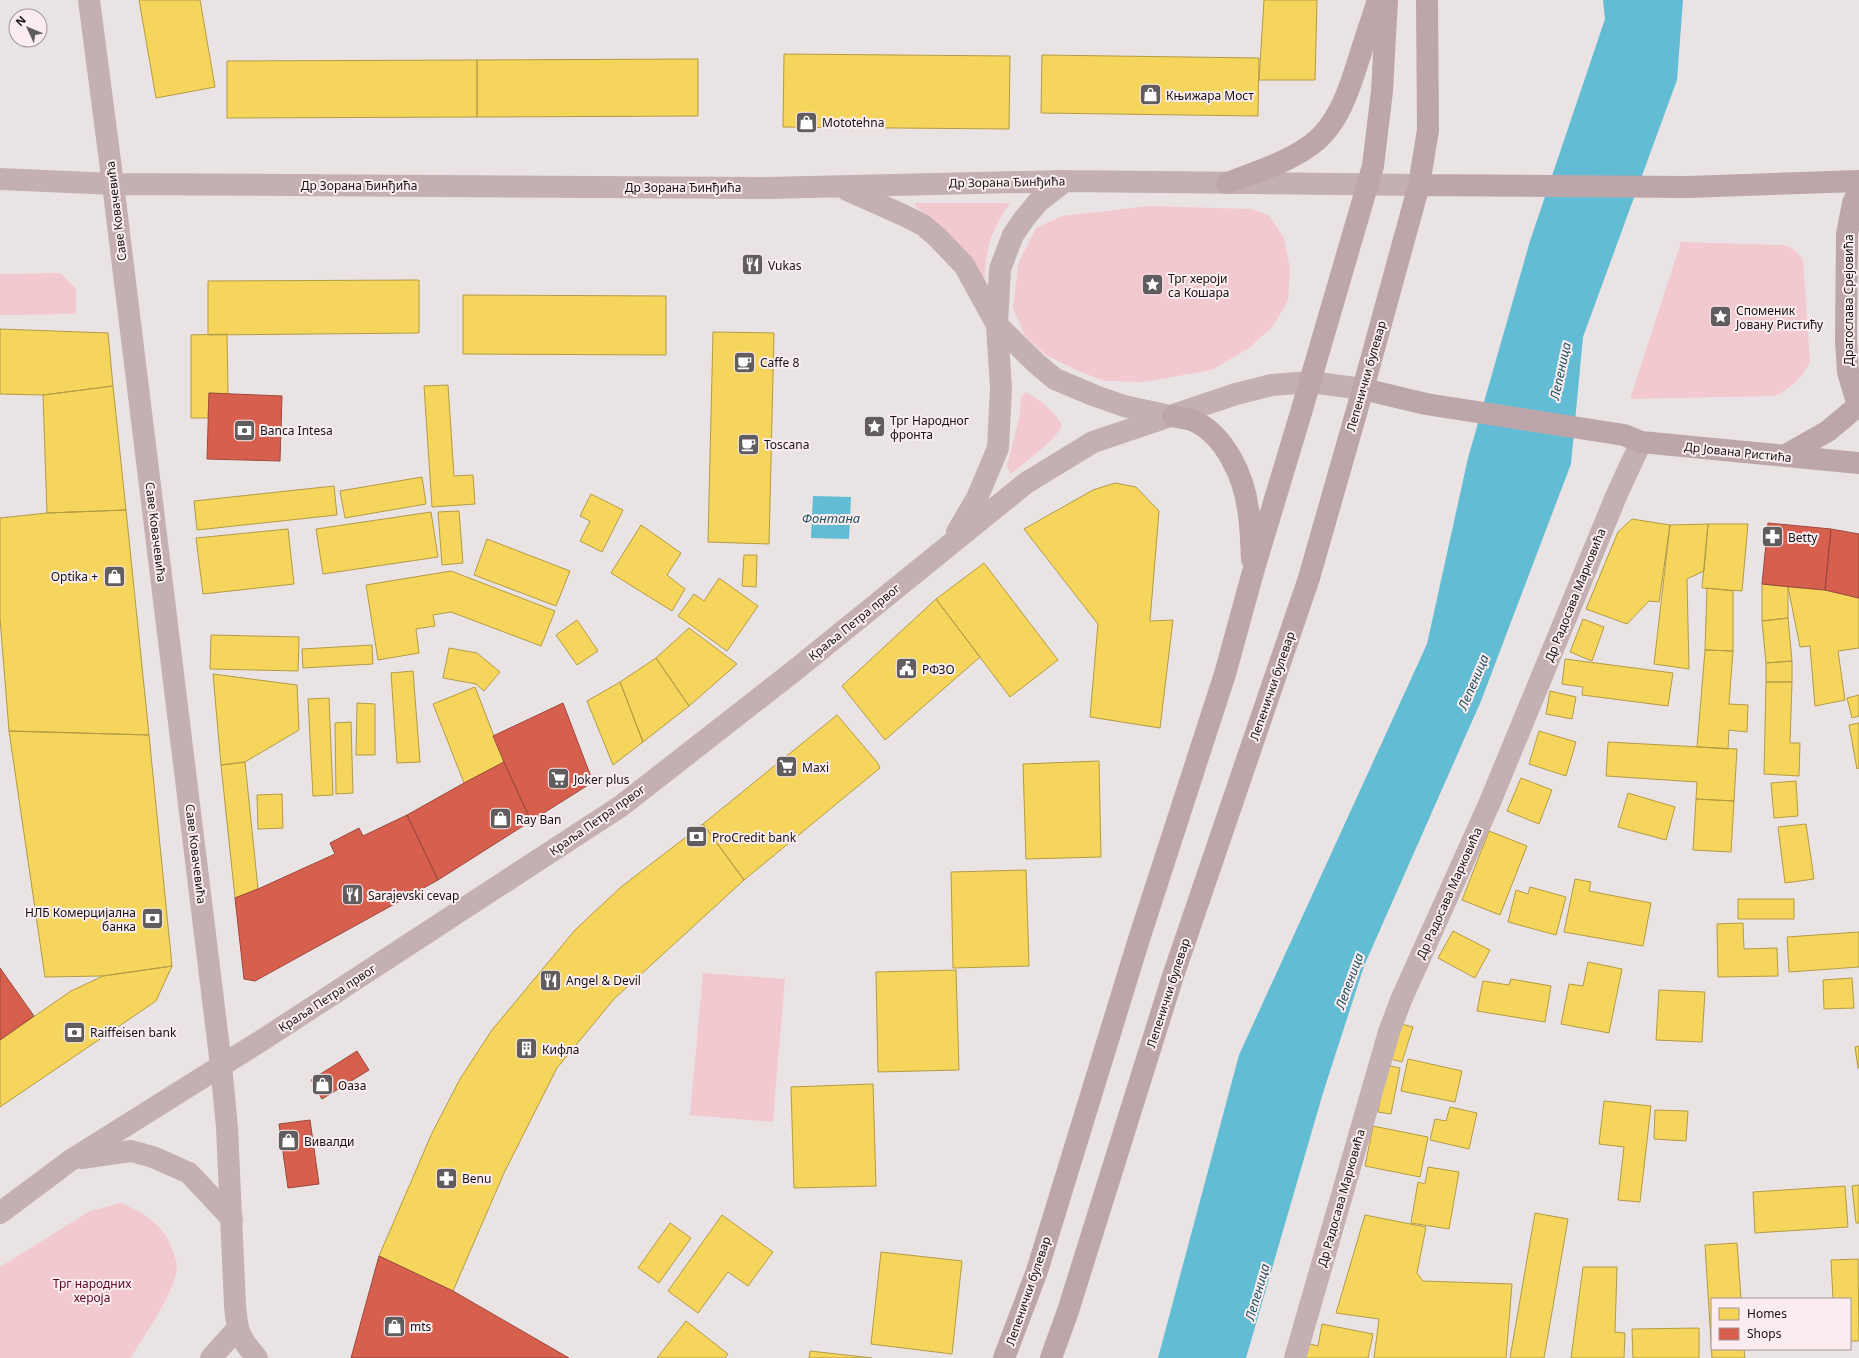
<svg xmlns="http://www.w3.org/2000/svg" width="1859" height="1358" viewBox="0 0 1859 1358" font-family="'Noto Sans',sans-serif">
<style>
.green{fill:#f3c9d0}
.water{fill:#62bcd3}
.homes{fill:#f6d55c;stroke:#b39b46}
.shops{fill:#d6604d;stroke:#9d493c}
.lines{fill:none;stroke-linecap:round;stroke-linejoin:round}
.minor{stroke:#c4afb3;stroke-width:22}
.major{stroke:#bca6aa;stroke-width:22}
.labels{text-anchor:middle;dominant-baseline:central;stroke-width:4;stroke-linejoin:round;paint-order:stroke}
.poi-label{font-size:12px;fill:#171314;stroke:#fbedef;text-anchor:start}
.street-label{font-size:12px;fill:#171314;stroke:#fbedef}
.park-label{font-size:12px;fill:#5e0825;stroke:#fbedef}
.water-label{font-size:13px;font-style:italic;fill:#205361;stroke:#fbedef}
</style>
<rect width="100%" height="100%" fill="#eae3e4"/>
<path class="green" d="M915,203H1010C992,229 985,248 985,280L949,236L915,206Z
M1149,206L1251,209L1269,215L1284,238L1290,269L1288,301L1272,327L1249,348L1212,370L1144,382L1104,381L1076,370L1046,355L1025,336L1013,308L1019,261L1036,228L1062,216Z
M1681,242L1784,245C1794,248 1798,252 1803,260L1810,362C1801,379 1793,387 1775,396L1630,399Z
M60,273L76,288V314L0,315V274Z
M1026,392C1039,400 1056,411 1062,426C1053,443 1027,460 1012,473H1010L1007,466L1020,414L1021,397Z
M703,973L785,979L773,1122L690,1115Z
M121,1203C146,1214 164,1225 173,1251C174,1255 177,1261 177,1266C175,1294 145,1333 131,1358H0V1267L90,1211Z"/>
<path class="water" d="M1603,0H1683L1677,80L1583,337L1571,464L1481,701L1364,966L1323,1093L1246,1358H1158L1239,1055L1427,644L1468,458L1530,241L1605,19Z
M813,496L851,497L849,539L811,538Z"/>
<path class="homes" d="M139,0H200L215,87L156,98Z
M1264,0H1317L1315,80H1259Z
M784,54L1010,56L1009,129L783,127Z
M1042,55L1259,58L1258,116L1041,113Z
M698,59V116L477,117V60Z
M477,60V117L227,118V61Z
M419,280V333L208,335V281Z
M463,295L666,296V355L463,354Z
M0,329L108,333L113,386L43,395L0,394Z
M713,332L774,333L769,544L708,542Z
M227,334L228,394L209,393L208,418H191V335Z
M448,385L454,476L473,475L475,504L432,507L424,386Z
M113,386L126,510L47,513L43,395Z
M422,477L426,504L345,518L340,491Z
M1115,483L1136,487L1159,511L1150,621L1173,620L1160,728L1090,717L1098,624L1024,529L1093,490Z
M334,486L337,515L197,530L194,501Z
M591,494L623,510L602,552L580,541L590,521L580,516Z
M126,510L149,735L9,731L0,618V518L47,513Z
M459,511L463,563L442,565L438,512Z
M431,512L438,557L323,574L316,529Z
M1632,519L1670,525L1659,602L1649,601L1627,624L1586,609L1618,532Z
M1708,524H1748L1742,591L1702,588Z
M1708,524L1704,571L1687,579L1689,669L1654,664L1670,525Z
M641,525L681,553L667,575L685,589L672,611L611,573Z
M288,529L294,584L203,594L196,538Z
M487,539L570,571L556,606L474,575Z
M744,555H757L756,587L742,586Z
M984,563L1058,660L1010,697L936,599Z
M451,571L555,611L541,646L451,612L433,615L435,626L416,629L419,653L378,660L366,585Z
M719,578L758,606L727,651L678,616L694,594L704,601Z
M1762,584L1788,587V618L1762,621Z
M1788,587L1825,590L1859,598V648L1838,651L1845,700L1815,706L1810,646L1800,647Z
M1707,588L1733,591V651L1705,650Z
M936,599L980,657L885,740L842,686Z
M1788,618L1792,661L1766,663L1762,621Z
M1583,619L1604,627L1592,661L1570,652Z
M577,620L598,651L577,665L556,635Z
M689,628L737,664L689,706L656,658Z
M211,635L299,637L298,671L210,669Z
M372,645L373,664L303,668L302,649Z
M449,648L477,653L500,672L484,691L476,684L443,678Z
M1705,650L1733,651L1729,704L1748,705L1747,732L1729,730L1728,749L1697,747Z
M656,658L689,706L643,742L620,682Z
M1565,659L1673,673L1668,706L1582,695L1583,687L1562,684Z
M1792,661V682H1766V663Z
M413,671L420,762L397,763L391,673Z
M213,674L297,685L299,730L245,762L221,765Z
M620,682L643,742L613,765L587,701Z
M1766,682H1792L1790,743H1800L1799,776L1764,774Z
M475,687L504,762L464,783L433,704Z
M1550,691L1576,697L1572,719L1546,714Z
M1859,695V716L1852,718L1847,698Z
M329,698L333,795L313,796L308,699Z
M357,703L375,704V755H356Z
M837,715L877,762L880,768L744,880L703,824Z
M351,722L353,793L336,794L335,723Z
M1859,723V768L1857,769L1849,725Z
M9,731L149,735L172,966L103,976L45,977Z
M1539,731L1576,742L1566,776L1529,764Z
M1608,742L1737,749L1734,801L1696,799L1697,782L1606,776Z
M1099,761L1101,857L1026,859L1023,764Z
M245,762L258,889L235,898L221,765Z
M1521,778L1552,790L1539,824L1507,811Z
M1796,781L1798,816L1774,818L1771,783Z
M1628,793L1675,807L1666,840L1618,827Z
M282,794L283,828L258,829L257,795Z
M1696,799L1734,801L1731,852L1693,850Z
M703,824L744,880L614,999L557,1068L504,1173L453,1291L379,1256L432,1133L460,1079L492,1030L575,930L621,887Z
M1806,824L1814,879L1785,883L1778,827Z
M1489,831L1527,846L1500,915L1462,900Z
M1026,870L1029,966L953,968L951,872Z
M1575,879L1591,882L1589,891L1651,903L1643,946L1564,932Z
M1530,887L1566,897L1556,935L1508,922L1516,890L1528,894Z
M1738,899H1794V919H1738Z
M1743,923L1744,949L1777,948L1778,976L1718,977L1717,924Z
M1453,931L1490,950L1475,978L1438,958Z
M1859,932V967L1789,972L1787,937Z
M1588,962L1622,969L1609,1033L1561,1024L1569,984L1583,986Z
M172,966L156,1001L0,1107V1040L71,991L103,976Z
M956,970L959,1070L878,1072L876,972Z
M1852,978L1854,1008L1824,1009L1823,980Z
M1511,979L1551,986L1545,1022L1477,1011L1483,981L1509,985Z
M1659,990L1705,992L1702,1042L1656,1040Z
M1401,1024L1413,1027L1402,1062L1390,1059Z
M1859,1046V1068H1858L1855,1047Z
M1408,1059L1462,1071L1455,1102L1401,1091Z
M1386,1065L1400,1068L1391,1114L1378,1112Z
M873,1084L876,1186L794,1188L791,1087Z
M1604,1101L1651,1106L1640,1202L1618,1200L1624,1147L1599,1144Z
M1450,1107L1477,1113L1469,1149L1430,1140L1435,1119L1446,1121Z
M1655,1110L1688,1111L1686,1141L1654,1139Z
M1373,1126L1428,1137L1420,1177L1365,1166Z
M1428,1167L1459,1172L1449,1229L1411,1223L1418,1182L1425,1184Z
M1859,1185V1223H1856L1852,1186Z
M1845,1186L1848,1227L1755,1233L1753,1192Z
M1535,1213L1568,1219L1544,1358H1510Z
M722,1215L773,1252L748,1286L728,1272L698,1313L668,1291Z
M1365,1215L1426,1227L1417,1273L1423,1281L1512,1284L1506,1358H1374L1379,1319L1336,1313Z
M670,1223L691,1238L659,1283L638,1268Z
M1737,1243L1741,1299H1712V1349H1744L1745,1358H1712L1705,1245Z
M881,1252L962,1261L952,1354L871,1344Z
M1858,1259L1859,1341H1850V1299H1833L1831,1260Z
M1583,1267H1617L1615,1332L1625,1333L1624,1358H1571Z
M686,1321L728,1354L725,1358H657Z
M1322,1324L1373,1334L1368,1358H1303L1306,1343L1318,1346Z
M1699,1328V1358H1633L1632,1329Z
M810,1351L872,1358H809Z"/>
<path class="shops" d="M209,393L282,396L280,461L207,459Z
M1768,523L1831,529L1825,590L1762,584Z
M1831,529L1859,534V598L1825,590Z
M563,703L593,782L531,821L504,762L493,736Z
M504,762L531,821L438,880L407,815L464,783Z
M407,815L438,880L255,981L244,979L235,898L258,889L335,854L330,843L359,828L363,836Z
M0,968L34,1016L0,1040Z
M357,1051L369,1070L322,1099L311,1080Z
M310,1120L319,1184L288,1188L279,1124Z
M379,1256L453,1291L569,1358H351Z"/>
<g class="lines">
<path class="minor" d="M89,0L113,184L221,1065L227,1128L235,1305C237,1331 239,1338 257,1358
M0,179L113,184L767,188L1065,181L1419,185
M847,190L903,215L923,225L937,237L964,265L997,325L1037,364L1055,379L1093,395L1124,406L1170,416
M957,532L977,498L998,448L1001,388L997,325L1000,269L1013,235L1024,219L1038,202L1065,181
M81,1158L131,1151L153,1157L189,1173L232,1219
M0,1213L71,1160L264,1039L621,806L794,671L1026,483L1093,442L1236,394L1272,385L1310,382L1363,389
M211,1358L237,1329
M1295,1358L1389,1032L1401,1000L1490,802L1617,494L1641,442"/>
<path class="major" d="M1227,183C1256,172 1286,163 1311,145C1341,123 1351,83 1362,49C1367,33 1373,16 1378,0
M1419,185L1687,187L1859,181
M1859,191L1853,203L1847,234L1846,341L1848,372L1859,409
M1363,389L1426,404L1624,435L1641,442L1859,463
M1173,416C1179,418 1188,418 1194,421C1225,435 1244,477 1248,509C1251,526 1251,542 1252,559
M1784,456L1828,431L1859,405
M1004,1358L1037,1271L1139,939L1225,674L1253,572L1300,416L1373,166L1382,91L1387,0
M1051,1358L1068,1311L1172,979L1309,578L1363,389L1419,185L1428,130L1427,0"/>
</g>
<defs>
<symbol id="shop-square" viewBox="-11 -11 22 22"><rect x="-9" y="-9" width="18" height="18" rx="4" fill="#615c5d" stroke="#fbedef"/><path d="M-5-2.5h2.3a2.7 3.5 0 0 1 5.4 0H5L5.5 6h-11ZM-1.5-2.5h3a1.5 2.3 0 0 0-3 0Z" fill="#fff"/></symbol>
<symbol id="restaurant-square" viewBox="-11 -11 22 22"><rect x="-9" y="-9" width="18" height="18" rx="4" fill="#615c5d" stroke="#fbedef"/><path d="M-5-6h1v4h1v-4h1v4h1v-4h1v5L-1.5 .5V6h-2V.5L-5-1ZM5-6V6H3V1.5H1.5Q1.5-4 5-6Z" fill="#fff"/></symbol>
<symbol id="sight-square" viewBox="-11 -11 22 22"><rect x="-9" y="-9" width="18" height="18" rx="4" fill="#615c5d" stroke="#fbedef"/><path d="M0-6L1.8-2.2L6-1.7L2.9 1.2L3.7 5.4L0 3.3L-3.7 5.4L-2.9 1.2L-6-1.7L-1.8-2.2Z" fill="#fff"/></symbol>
<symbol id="cafe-square" viewBox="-11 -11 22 22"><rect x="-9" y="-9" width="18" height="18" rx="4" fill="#615c5d" stroke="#fbedef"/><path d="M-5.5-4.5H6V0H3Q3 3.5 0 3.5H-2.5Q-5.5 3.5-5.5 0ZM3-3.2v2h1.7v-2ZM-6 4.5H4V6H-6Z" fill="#fff"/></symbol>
<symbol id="bank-square" viewBox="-11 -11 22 22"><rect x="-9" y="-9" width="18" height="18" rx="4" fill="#615c5d" stroke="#fbedef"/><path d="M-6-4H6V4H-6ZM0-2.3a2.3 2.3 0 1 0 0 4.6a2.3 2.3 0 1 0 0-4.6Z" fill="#fff"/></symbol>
<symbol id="pharmacy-square" viewBox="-11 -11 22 22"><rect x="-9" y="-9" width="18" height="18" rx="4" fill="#615c5d" stroke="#fbedef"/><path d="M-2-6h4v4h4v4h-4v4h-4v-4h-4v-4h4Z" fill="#fff"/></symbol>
<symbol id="civic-square" viewBox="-11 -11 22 22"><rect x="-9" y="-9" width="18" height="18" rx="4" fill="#615c5d" stroke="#fbedef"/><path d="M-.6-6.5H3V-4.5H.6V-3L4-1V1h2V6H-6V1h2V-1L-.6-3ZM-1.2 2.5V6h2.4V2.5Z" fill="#fff"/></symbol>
<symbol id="supermarket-square" viewBox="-11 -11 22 22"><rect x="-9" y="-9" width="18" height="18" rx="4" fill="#615c5d" stroke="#fbedef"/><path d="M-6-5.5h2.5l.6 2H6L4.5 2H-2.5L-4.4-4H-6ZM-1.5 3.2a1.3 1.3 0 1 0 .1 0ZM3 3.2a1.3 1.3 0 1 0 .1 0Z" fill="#fff"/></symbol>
<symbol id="building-square" viewBox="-11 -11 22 22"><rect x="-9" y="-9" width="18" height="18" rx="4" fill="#615c5d" stroke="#fbedef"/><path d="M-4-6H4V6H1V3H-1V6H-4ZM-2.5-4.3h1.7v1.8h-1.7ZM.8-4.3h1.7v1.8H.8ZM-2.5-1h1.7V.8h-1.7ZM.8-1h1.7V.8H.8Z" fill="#fff"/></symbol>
</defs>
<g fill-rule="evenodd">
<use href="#shop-square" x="1138" y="82" width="25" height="25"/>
<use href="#shop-square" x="794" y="110" width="25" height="25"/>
<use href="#restaurant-square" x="740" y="252" width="25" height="25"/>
<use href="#sight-square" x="1140" y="272" width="25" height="25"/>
<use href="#sight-square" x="1708" y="304" width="25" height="25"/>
<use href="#cafe-square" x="732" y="350" width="25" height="25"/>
<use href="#sight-square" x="862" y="414" width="25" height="25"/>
<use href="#bank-square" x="232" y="418" width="25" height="25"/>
<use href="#cafe-square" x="736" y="432" width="25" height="25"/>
<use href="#pharmacy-square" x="1760" y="524" width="25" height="25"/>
<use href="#shop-square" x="102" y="564" width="25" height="25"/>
<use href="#civic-square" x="894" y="656" width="25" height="25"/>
<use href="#supermarket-square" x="774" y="754" width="25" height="25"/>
<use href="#supermarket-square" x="546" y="766" width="25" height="25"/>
<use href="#shop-square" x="488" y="806" width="25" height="25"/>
<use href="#bank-square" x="684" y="824" width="25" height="25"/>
<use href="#restaurant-square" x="340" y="882" width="25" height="25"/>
<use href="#bank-square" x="140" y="906" width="25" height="25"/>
<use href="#restaurant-square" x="538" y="968" width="25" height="25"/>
<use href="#bank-square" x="62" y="1020" width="25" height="25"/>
<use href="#building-square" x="514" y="1036" width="25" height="25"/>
<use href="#shop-square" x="310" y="1072" width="25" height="25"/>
<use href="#shop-square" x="276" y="1128" width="25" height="25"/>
<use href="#pharmacy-square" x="434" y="1166" width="25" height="25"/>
<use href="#shop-square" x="382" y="1314" width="25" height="25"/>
</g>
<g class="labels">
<g class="poi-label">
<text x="1166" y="95">Књижара Мост</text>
<text x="822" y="122">Mototehna</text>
<text x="768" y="265">Vukas</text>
<text x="1168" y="278">Трг хероји<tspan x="1168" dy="14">са Кошара</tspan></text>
<text x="1736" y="310">Споменик<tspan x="1736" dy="14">Јовану Ристићу</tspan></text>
<text x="760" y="362">Caffe 8</text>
<text x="890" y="420">Трг Народног<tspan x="890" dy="14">фронта</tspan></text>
<text x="260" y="430">Banca Intesa</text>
<text x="764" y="444">Toscana</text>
<text x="1788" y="537">Betty</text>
<text x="98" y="576" text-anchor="end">Optika +</text>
<text x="922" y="669">РФЗО</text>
<text x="802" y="767">Maxi</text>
<text x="574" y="779">Joker plus</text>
<text x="516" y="819">Ray Ban</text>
<text x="712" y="837">ProCredit bank</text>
<text x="368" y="895">Sarajevski cevap</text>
<text x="136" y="912" text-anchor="end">НЛБ Комерцијална<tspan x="136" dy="14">банка</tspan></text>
<text x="566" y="980">Angel &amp; Devil</text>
<text x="90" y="1032">Raiffeisen bank</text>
<text x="542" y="1049">Кифла</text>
<text x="338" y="1085">Оаза</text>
<text x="304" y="1141">Вивалди</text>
<text x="462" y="1178">Benu</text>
<text x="410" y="1326">mts</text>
</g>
<g class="street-label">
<text transform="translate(1007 182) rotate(-1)">Др Зорана Ђинђића</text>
<text x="359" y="185">Др Зорана Ђинђића</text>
<text x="683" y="187">Др Зорана Ђинђића</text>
<text transform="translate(116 211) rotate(-97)">Саве Ковачевића</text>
<text transform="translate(1848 300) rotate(-90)">Драгослава Срејовића</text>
<text transform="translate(1366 376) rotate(-74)">Лепенички булевар</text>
<text transform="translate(1738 452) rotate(6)">Др Јована Ристића</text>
<text transform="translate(156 532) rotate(83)">Саве Ковачевића</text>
<text transform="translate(1575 595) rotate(-68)">Др Радосава Марковића</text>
<text transform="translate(854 622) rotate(-39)">Краља Петра првог</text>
<text transform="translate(1272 686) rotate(-71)">Лепенички булевар</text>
<text transform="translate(597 820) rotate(-35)">Краља Петра првог</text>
<text transform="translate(196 854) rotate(83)">Саве Ковачевића</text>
<text transform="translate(1449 893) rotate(-66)">Др Радосава Марковића</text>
<text transform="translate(1168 993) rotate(-72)">Лепенички булевар</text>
<text transform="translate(327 998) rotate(-33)">Краља Петра првог</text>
<text transform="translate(1341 1198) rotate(-74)">Др Радосава Марковића</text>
<text transform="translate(1028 1291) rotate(-71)">Лепенички булевар</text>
</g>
<g class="park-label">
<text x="92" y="1283">Трг народних<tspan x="92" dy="14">хероја</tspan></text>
</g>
<g class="water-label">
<text transform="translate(1560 371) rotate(-78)">Лепеница</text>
<text x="831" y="518">Фонтана</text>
<text transform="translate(1473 682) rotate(-67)">Лепеница</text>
<text transform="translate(1349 981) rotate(-70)">Лепеница</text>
<text transform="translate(1257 1292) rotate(-74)">Лепеница</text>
</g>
</g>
<rect x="1711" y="1298" width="140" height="52" fill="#fbedef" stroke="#a09697"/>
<rect x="1719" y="1308" width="20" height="12" fill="#f6d55c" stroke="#a09697"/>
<text x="1747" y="1318" font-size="12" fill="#171314">Homes</text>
<rect x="1719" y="1328" width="20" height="12" fill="#d6604d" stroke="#a09697"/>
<text x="1747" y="1338" font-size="12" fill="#171314">Shops</text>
<g transform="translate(28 28) rotate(314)"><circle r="19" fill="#fbedef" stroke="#a09697"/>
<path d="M0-3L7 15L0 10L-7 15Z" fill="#615c5d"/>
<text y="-6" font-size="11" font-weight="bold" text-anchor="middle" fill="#171314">N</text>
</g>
</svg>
